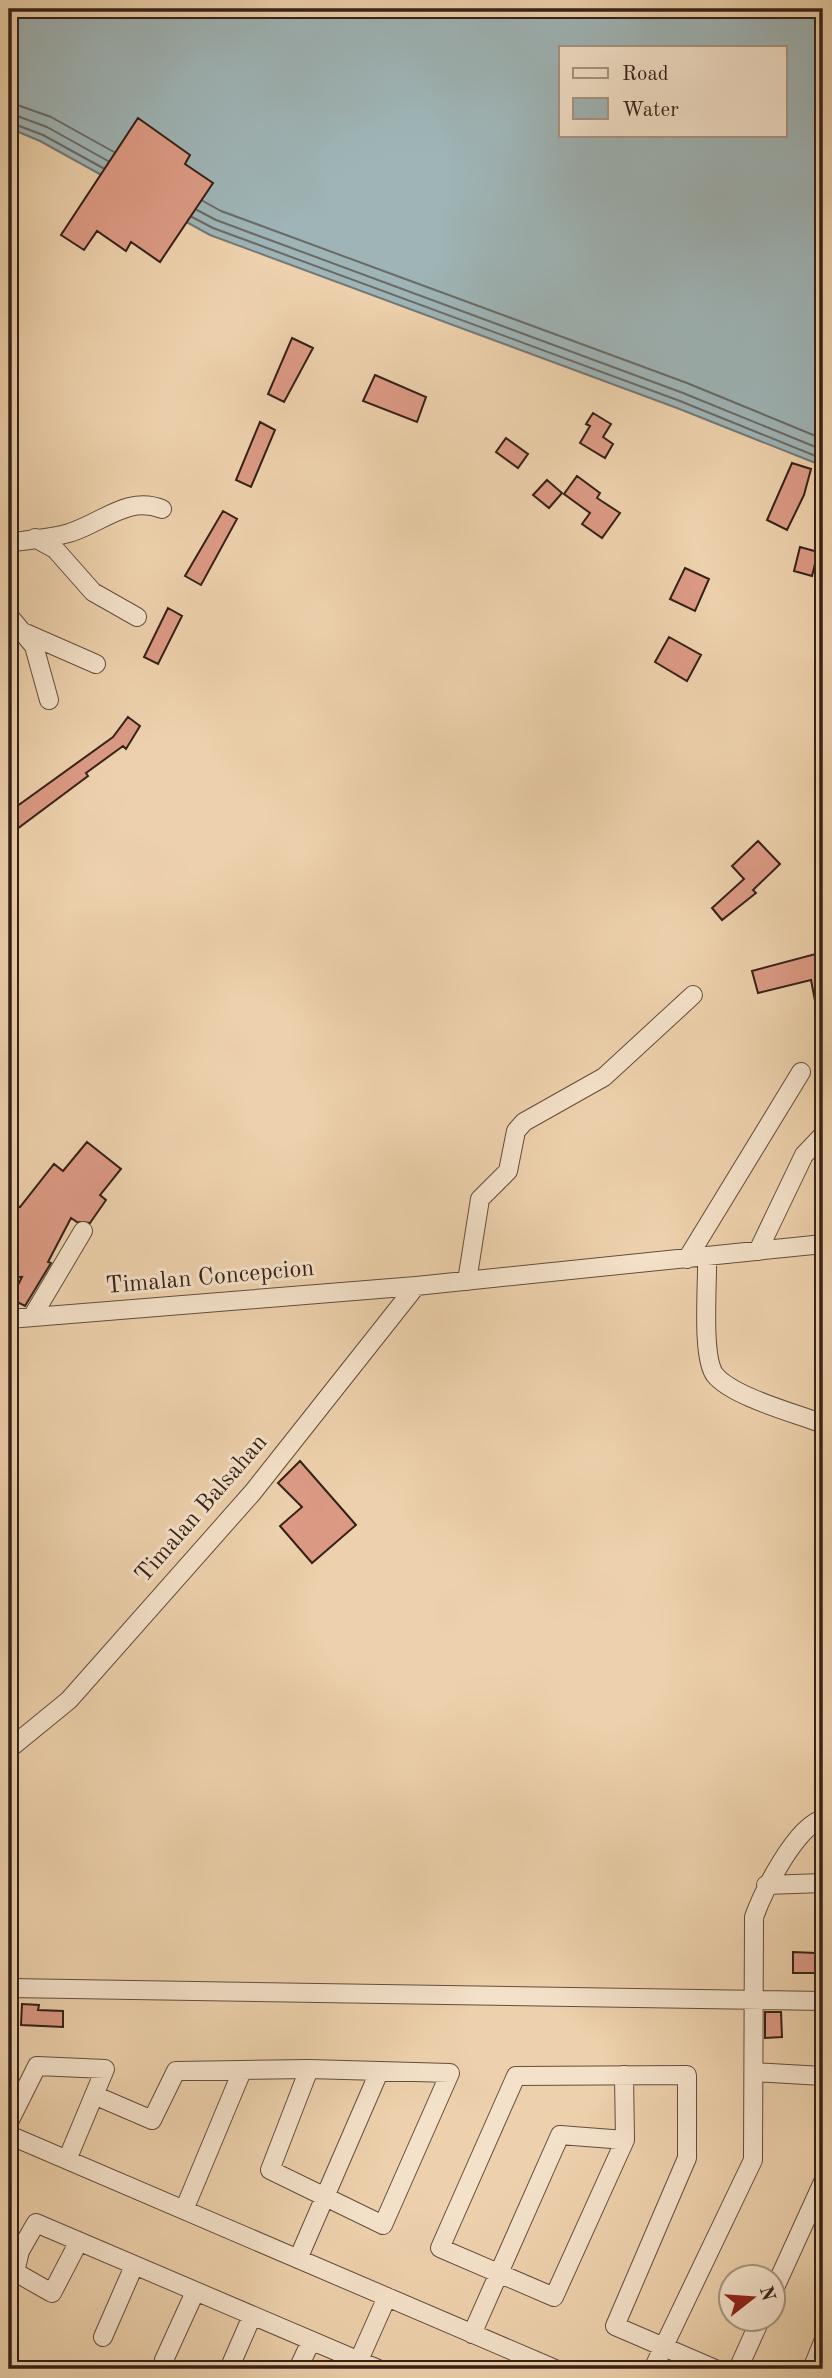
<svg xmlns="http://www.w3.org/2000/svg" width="832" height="2378" viewBox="0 0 832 2378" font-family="'Old Standard TT',serif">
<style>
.water{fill:#9eb4b6;stroke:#747976;stroke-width:2;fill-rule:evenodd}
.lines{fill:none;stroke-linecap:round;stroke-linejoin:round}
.shore{stroke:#6a6a66;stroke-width:2}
.building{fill:#dc9a84;stroke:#362117;stroke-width:2}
.minor-casing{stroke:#644d3c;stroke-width:20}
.minor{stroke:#f3e1c9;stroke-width:18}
.labels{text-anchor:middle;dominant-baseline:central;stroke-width:6;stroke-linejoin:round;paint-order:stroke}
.street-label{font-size:24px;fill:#362117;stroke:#f3e1c9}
</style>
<rect width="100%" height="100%" fill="#edd1ac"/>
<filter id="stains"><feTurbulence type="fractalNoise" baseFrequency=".00286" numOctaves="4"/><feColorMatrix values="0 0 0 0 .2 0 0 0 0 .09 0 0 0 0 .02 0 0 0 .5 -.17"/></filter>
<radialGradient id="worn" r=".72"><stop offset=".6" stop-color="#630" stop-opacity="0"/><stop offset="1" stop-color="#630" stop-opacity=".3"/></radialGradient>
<path class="water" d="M9,9H823V466L677,408L210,235L40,141L9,128ZM561,47H785V135H561Z"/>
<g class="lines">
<path class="shore" d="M9,102L51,117L114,152
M9,113L47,127L108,161
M9,122L43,135L103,168
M203,201L221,211L687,383L823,439
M197,210L216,220L683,393L823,450
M192,217L213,228L680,401L823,459"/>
</g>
<path class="building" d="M138,118L190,155L185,164L213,183L160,262L131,242L126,251L97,231L84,250L61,235Z
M292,338L313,348L284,402L268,394Z
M375,375L426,397L417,422L363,401Z
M593,413L611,424L603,437L613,444L605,458L580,443L590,426L586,424Z
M260,422L275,430L251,487L236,480Z
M506,438L528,454L518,468L496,452Z
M792,463L811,469L804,495L787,530L767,520Z
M577,476L600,493L597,498L620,513L602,538L582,524L590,513L564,494Z
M547,480L562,493L549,508L533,495Z
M223,511L237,519L201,585L185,576Z
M800,547L818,552L812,576L794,571Z
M685,568L709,579L695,611L670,599Z
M168,608L182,616L158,664L144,657Z
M669,637L701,655L687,681L655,662Z
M128,717L140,726L126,749L123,746L86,773L88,776L9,835V812L113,737Z
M758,841L780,864L753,890L756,893L722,920L712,908L744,879L732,866Z
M823,952V1010L817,1011L811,980L758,993L752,971Z
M87,1142L121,1169L100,1195L106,1200L90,1223L77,1222L71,1218L48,1262L51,1263L25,1306L11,1299L22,1277L9,1278V1204L20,1207L54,1164L63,1171Z
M300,1461L356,1525L312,1563L280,1526L302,1507L278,1483Z
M793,1952L815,1953V1973H793Z
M22,2004L39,2005L38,2010L63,2011V2027L21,2025Z
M765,2012H781L782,2037L765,2038Z"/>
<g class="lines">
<defs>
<path id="minor" d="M35,538L55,549L93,592L137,617
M9,543C29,539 49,539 69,533C102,523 128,495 162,509
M9,616L34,646L49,700
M23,632L96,664
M758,1251L804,1155L823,1135
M707,1257C708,1282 701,1357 715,1375C733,1397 795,1413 823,1424
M687,1259L801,1072
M467,1281L480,1199L508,1171L516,1131L524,1122L604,1077L693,995
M32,1317L83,1231
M9,1319L416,1286L823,1244
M9,1749L69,1700L253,1492L416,1286
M766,1885L823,1883
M9,1988L823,2001
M754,2072L823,2076
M624,2075L625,2140L554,2297L440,2248L516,2076L687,2075V2158L615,2326L715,2369
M94,2095L152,2120L176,2071L309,2069L450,2073L383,2225L270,2170L309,2069
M9,2122L37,2066L105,2069L67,2160
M9,2135L555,2369
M184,2210L242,2071
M78,2243L52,2293L15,2272L20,2251L36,2223L378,2369
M298,2259L379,2072
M772,2294L823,2182
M472,2334L560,2135L625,2140
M103,2337L134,2266
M164,2360L195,2292
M229,2369L252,2316
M298,2369L311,2341
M355,2369L387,2297
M653,2369L753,2160L754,1917C763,1892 796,1826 823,1819
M738,2369L761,2318
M812,2369L823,2342"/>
</defs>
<use href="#minor" class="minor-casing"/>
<use href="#minor" class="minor"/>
</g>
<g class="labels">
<g class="street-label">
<text transform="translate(210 1278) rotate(-5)">Timalan Concepcion</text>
<text transform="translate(202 1509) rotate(-49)">Timalan Balsahan</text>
</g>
</g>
<rect width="832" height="2378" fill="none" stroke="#edd1ac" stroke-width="35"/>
<rect x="10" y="10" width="811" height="2357" fill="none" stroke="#362117" stroke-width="3.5"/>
<rect x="18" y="18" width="797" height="2343" fill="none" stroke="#362117" stroke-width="2"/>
<rect x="559" y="46" width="228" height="91" fill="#f3e1c9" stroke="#a79482" stroke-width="2"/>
<rect x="573" y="68" width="35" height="10" fill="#f3e1c9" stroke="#a79482" stroke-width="2"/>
<text x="622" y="80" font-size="21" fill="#362117">Road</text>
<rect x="573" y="98" width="35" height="21" fill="#9eb4b6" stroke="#a79482" stroke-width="2"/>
<text x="622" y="116" font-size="21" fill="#362117">Water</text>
<g transform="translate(752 2298) rotate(73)"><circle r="33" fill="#f3e1c9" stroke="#a79482" stroke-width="2"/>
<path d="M0-5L12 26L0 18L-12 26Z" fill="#8f2418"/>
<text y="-10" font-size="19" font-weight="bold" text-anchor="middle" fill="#362117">N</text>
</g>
<rect width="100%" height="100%" filter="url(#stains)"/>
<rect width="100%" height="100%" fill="url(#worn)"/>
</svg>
